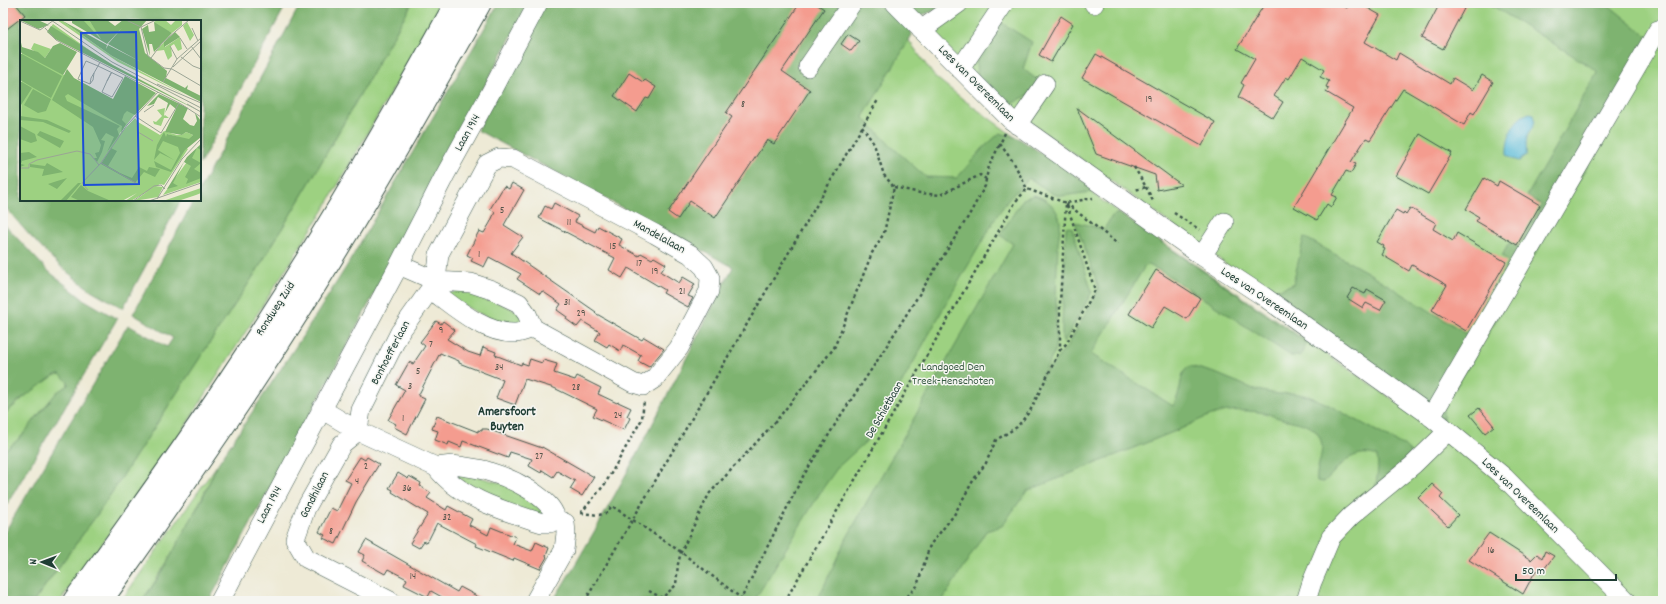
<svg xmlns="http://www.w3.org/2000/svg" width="1666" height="604" viewBox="0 0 1666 604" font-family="Dekko,sans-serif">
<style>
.green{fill:#9dd181;stroke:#5e875a}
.forest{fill:#7eb36f;stroke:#4e7852}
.water{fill:#5abbd8;stroke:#3c7c86}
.building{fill:#f49c8f}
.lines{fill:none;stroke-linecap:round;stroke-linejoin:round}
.minor-casing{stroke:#3e574c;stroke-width:20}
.major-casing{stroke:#3e574c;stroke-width:24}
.path{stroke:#3e574c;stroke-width:2.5;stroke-dasharray:3 3;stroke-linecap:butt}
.minor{stroke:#fff;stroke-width:19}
.major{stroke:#fff;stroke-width:22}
.labels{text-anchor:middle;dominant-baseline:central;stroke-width:3;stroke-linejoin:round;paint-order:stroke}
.number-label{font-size:10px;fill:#54554b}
.street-label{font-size:12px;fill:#1f3d34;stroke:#f6f6f2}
.park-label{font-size:12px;fill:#385b43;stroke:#f6f6f2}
.neighbourhood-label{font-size:13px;font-weight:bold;fill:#1f3d34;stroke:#f6f6f2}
.inset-road{fill:none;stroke:#9ba595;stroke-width:1}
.view{fill:#1d4ed8;fill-opacity:0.15;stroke:#1d4ed8;stroke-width:2}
.inset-edge{fill:none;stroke:#1f3d34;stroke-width:2}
</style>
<rect width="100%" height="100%" fill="#f6f6f2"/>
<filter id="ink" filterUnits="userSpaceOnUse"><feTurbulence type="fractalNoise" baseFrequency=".025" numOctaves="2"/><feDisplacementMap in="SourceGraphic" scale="8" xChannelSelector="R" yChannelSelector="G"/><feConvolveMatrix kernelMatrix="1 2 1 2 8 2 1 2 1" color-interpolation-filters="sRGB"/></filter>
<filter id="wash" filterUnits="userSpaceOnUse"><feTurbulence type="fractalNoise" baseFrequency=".012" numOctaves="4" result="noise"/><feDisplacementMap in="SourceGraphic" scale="16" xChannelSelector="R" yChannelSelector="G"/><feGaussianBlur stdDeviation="0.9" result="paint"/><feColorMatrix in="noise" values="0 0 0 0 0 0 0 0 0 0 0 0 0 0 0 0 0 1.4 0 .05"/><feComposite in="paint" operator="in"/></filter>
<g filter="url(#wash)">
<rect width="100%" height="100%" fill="#eeead6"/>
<path class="green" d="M412,3H442L323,211L188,422L148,481L60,601H34L99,512L256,272L314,175Z
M969,3H1663V601H558L898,25L934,76L964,100L1152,237L1153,236L1429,424L1218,258L1038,128L950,59L931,32Z
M444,285L463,287L522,313V324L510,329L449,298Z
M60,374L68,382V385C41,402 30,435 3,452V415C19,404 40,378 60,374Z
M217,465C196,513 172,558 142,601H121Z
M454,470L515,487L550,518L496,503L450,473Z"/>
<path class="forest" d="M3,3H287L200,164V21H21V200H181L123,308C112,302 101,296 91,290C57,267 28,235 3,204Z
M301,3H412L314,175L256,272L99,512L34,601H3V535L128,325L167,347L173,338L133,314L194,200H200V189Z
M499,3H529L338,362L209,601H142L161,574L202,499L217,465L308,328L348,264Z
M545,3H888L910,28L912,35L863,117L891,146L926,177L957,178L983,148L1000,133L1018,138L1100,191L1061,196L1053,194L1029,178L1009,199L998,214L948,300L873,435L838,467L823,488L754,601H553C620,494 675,379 733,267L477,130Z
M901,3H949L931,12L918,16Z
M1488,3H1606L1659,46L1443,409V420L1261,296L1293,284L1304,237L1367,272L1467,334L1509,262L1502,256L1509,243L1518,247L1542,205L1527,196L1597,73L1596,70Z
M997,20L1032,42L1023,69L1039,81L1030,94L1013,103C994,95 972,82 977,59C979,49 992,30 997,20Z
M1034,195C1045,198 1055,205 1059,217C1062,226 1058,237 1058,247C1056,278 1056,310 1056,340L1054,353L1042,376L1067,347L1098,291V285L1075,222L1104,229L1112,216L1119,213L1307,343L1300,356H1291L1166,274L1149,265L1145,266L1091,354L1173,406C1175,402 1178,396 1179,391C1182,381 1180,372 1190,366L1215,373L1256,390L1279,394L1293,393L1308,396L1325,403L1404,446L1414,456L1375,489C1377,478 1379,468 1377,456C1352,447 1341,466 1324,482L1317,481C1315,466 1327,451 1319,436C1312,422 1292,422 1279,418C1274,417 1270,414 1265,413C1254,411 1239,410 1228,411C1212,413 1197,421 1183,428L1027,491L1002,526L986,531L942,601H817L843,545L880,478L1013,244L1000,235L1023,199Z
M3,223L47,270L83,299L117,319L3,511V452L20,438L57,392L68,385V382L60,374L55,375L21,399L3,415Z
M1067,226L1072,228L1092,292L1064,342L1062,339V326L1066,228Z"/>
<path class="water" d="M1530,113L1534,114C1537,124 1532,127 1528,135C1525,141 1527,150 1526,156L1519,161L1512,159L1507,155C1506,139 1513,117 1530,113Z"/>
<g id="blocks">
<path class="building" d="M3,3H15L25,15L3,32Z
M800,3H815L824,9L782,71L810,90L774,144L767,140L715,218L690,201L678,219L668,212L732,117L726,113Z
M1265,3H1338L1347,8L1350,3H1359L1380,15L1365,42L1396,60L1399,53L1450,84L1453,78L1473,90L1482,75L1493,82L1474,114L1471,112L1464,125L1403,89L1370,140L1366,138L1351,162L1356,164L1351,173L1346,171L1332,195L1337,197L1331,207L1327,204L1317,220L1294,207L1353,108L1326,92L1329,88L1326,87L1329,81L1320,77L1324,70L1302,57L1289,79L1286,77L1274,96L1283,102L1273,118L1238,97L1244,85L1241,83L1255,59L1237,49Z
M1440,3H1467L1443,49L1422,38Z
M1061,16L1073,24L1051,62L1039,55Z
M848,34L859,41L851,51L841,44Z
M1096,54L1215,122L1202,146L1082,78Z
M629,73L643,82L645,80L656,87L649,99L646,98L637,112L614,96Z
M1077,108L1172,178L1182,185L1157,190L1155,175L1096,154Z
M1420,134L1452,153L1428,194L1396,176Z
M1484,178L1497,186L1499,181L1540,205L1517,245L1476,221L1479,217L1466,209Z
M512,183L524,190L504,225L523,237L511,253L596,312L595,313L642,340L644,337L664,349L649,367L638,361L641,355L623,345L620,351L609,344L607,347L595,340L600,332L582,321L577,327L566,319L567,317L557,310L561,304L542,291L540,294L517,279L521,274L489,257L484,267L471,261L473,258L467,255L479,231L484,233L490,223L495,212L490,209L504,186L509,189Z
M554,203L578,216L575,222L595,232L598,226L622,239L619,245L639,256L641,253L652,259L654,257L666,264L661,272L679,283L683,277L695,284L688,296L693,298L688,307L663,293L665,290L628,268L622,278L609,270L615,258L539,218L545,206L551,209Z
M1410,208L1436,223L1433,229L1453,241L1457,233L1506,262L1466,331L1432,310L1447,285L1412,265L1409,271L1382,255L1385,249L1383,248L1384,246L1377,242L1396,210L1403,214L1404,212L1406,214Z
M1156,270L1200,298L1187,319L1165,306L1151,328L1129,314Z
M1353,288L1365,294L1367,289L1386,300L1380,310L1366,303L1363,308L1347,298Z
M436,321L441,324L443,321L455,330L447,339L468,352L480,356L483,347L496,352L495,355L521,365L522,363L528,365L530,359L542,363L543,360L557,364L554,373L575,380L577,376L601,388L598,394L617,403L618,402L631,408L627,416L630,418L624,430L593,416L597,409L554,388L525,379L515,405L496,398L503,380L459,363V361L440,353L418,396L425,399L407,434L394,427L396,424L388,420L405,390L396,385L409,362L413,364L425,346L420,342Z
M1479,408L1494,426L1485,433L1470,415Z
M437,416L478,432V430L482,431V429H487L542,448V447L594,477L582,496L570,489L575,481L557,471L553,477L542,470L541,473L529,466L532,459L510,452L508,458L463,441L461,447L449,442L448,445L435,440L438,431L432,429Z
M360,457L365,460L367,457L379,464L356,502L336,544L323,538L325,535L319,532L331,508L337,511L351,483L345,480Z
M398,473L408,479L409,476L421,483L420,486L431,493L427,498L446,510L448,506L472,519L469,525L488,535L491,527L516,537L513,544L532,551L536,542L549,548L546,556L547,557L540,569L514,558L513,561L476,546L477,544L437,523L427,543L424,541L419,548L410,543L428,514L392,492L393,490L389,488Z
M1432,484L1443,494L1440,498L1458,515L1448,526L1418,498Z
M1489,533L1531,560L1537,554L1542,558L1545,551L1554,556L1541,573L1536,570L1523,594L1469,560Z
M366,540L457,592L460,587L486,601H449L431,591L428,597L404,585L407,579L388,569L385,574L362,561L365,555L359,552Z"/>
</g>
</g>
<g filter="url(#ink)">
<use href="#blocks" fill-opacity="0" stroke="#3e574c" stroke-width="1"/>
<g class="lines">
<defs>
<path id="minor" d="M895,3L1011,120L1202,256L1263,296L1424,411L1504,477L1627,601
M1094,4V3
M921,30L959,3
M808,67L852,3
M960,69L1003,5
M1017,125L1045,84
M1202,256L1224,222
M399,265L436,281L471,283L492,290L519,303L527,314L533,328C527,330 521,333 515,333C487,334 459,311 438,295L436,281L439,254L487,164L499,158L513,159L655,234L690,254L704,267L710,278L709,291L679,348L654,379L643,386L633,383L533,328
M321,409L358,431L361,410L400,332L436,281
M1431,417L1658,30
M453,465C465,467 478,468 490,472C510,478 552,497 556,519L550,523H542C505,511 460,499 436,467Z
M220,601L399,265L445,175L492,90L538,3
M390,601L306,558L295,539L306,508L342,444L358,431L436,467
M535,601L564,550L566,533L565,523L556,519
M1306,601L1312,582L1331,537L1351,516L1413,465L1448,431"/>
<path id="major" d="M74,601C126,529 179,456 228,382C310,260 385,132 456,3
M101,601C154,526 207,452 257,376C337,255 409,129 480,3"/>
</defs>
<use href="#minor" class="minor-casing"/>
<use href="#major" class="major-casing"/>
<path class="path" d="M1005,133L1000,144L1014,163L1027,189L1066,203L1093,198
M1134,167L1146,187L1135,190
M894,187L920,193L940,195L980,175L986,179L989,166L1000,144
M1146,187L1153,201
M1066,203L1118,244
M1174,213L1200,230
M1060,350L1066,344L1095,290L1067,205
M581,513L599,515L606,513L612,506L681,552L741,598
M581,513L605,484L642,419L644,400
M649,591L662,598
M585,601L878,100
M662,601V598L676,585L678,564L681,552L709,494L776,421L834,348L872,253L884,233L894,187L884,175L874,144L862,126
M740,601L802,478L841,415L877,361L968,217L985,186L986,179
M785,601L1016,201L1027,189
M903,601L917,586L930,545L954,515L974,479L986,463L996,440L1017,427L1030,411L1060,350V303L1066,203"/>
<use href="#minor" class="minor"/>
<use href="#major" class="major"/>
</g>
</g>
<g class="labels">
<g class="number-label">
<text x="1149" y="100">19</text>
<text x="743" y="105">8</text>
<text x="502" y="211">5</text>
<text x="569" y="223">11</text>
<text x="613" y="247">15</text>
<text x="479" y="255">1</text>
<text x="639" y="264">17</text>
<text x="655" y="272">19</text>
<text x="682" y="292">21</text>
<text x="567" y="303">31</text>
<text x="581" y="314">29</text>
<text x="441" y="331">9</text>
<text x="431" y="345">7</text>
<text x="499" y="368">34</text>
<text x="418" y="372">5</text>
<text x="410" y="387">3</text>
<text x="576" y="388">28</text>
<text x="618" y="416">24</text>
<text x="403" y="419">1</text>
<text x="539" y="457">27</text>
<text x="366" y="467">2</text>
<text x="357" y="482">4</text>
<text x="407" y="489">36</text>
<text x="447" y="518">32</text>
<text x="331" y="532">8</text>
<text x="1491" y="551">16</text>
<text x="413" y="577">14</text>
</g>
<g class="street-label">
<text transform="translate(976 84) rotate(45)">Loes van Overeemlaan</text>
<text transform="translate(468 133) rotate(-61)">Laan 1914</text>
<text transform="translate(659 237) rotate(29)">Mandelalaan</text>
<text transform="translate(1264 299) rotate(34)">Loes van Overeemlaan</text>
<text transform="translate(276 309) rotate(-57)">Rondweg Zuid</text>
<text transform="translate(391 353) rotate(-62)">Bonhoefferlaan</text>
<text transform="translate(885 410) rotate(-60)">De Schietbaan</text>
<text transform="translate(315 495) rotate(-63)">Gandhilaan</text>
<text transform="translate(1520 496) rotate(44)">Loes van Overeemlaan</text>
<text transform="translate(270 505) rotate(-62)">Laan 1914</text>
</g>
<g class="park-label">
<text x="953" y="367">Landgoed Den<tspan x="953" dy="14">Treek-Henschoten</tspan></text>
</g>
<g class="neighbourhood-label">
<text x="507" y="412">Amersfoort<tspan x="507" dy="15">Buyten</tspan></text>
</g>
</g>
<g transform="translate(20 20)">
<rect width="181" height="181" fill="#eeead6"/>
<path d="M37,0H41L92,36L165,75L98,42ZM57,0H69L82,19L68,6ZM137,0H145L151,5L156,0H162V5L152,13L136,5L134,2ZM167,2L174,15L170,21L163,6ZM33,4L65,27L74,33L31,7ZM160,17L162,29L158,31L154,24L151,26L152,36L148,40L144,30L136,31L144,22L145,27ZM14,23L31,29L25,38L11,29ZM2,32L115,94L97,117L115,98L118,102L140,115L144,111L157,115H162L166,112L173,115L169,120L147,114L168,129L144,165L140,164L111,181H105L117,173L102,181H0ZM145,88L144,96L145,95L149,98H144L141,106L134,104L133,101L136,102L142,96L137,90ZM177,128L181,129V162L143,175ZM135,166L143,167L138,177L114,181ZM181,168V173L176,175L158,181H143Z" fill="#9dd181"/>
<path d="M0,0H18L29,5L18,9ZM41,0L87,25L86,29L88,25L121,42L88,24L102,8L87,24L52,3V0H63L81,19L69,0H87L95,6L103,0H127L119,9L125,33L147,51L146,58L165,68L168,65L167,69L181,76V82L92,36ZM134,2L152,13L134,32L132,24H129L130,36L122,9L128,5L129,12L135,11ZM31,6L93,45L181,92L35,19L27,12ZM155,12L160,17L144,27V22ZM0,18L2,27L18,32L25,38L33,26L40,23L57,32L43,55L0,32ZM0,33L42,56L31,78L0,60ZM47,49L54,58L93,79L105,56L136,73L115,95L107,91L104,94L102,100L106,104L101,113L102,106L98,104L48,74L45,76L47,81L100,106L97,109L99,115L87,132L94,117L86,113L81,120L85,121L82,132L77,142L74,138H77L75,133L79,132L81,125L73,107L32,80ZM0,61L12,68L1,85L0,84ZM13,69L31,79L26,91L18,93L4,85ZM139,74L168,88L163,99L170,105L174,106L177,101L175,93L181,101V117L165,130L151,152L136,147L134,141L151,150L160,133L158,127L143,121L138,130L154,140L140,133L134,140L137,125L144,112L146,117L147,114L169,119L173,115L166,112L162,115L145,112L156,89L150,84L145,93L148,83L138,77L134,84L127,86ZM0,96L27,100L51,111L49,113L23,102L0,100ZM0,106L15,114L17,121L11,123L0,119ZM20,111L44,121L40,128L17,115ZM181,124V130L177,128L172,138L181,143L174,149L181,153V158L166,164L168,159L165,157L171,146L164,142L153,163L158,166L147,169L167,137ZM91,128L97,131L88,146L100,153L112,158L119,147L127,151L129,147L140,149L135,157L124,152L115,163L81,144ZM9,132L17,137L2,141L1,144L5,145L0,147V133ZM27,143L43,152L22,156L24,149L10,147V144L25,146ZM47,158L37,169L28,164L34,162ZM58,163H61L46,181H40ZM61,165L68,171L91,181H60L51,177Z" fill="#7eb36f"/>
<path class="inset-road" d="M31,0L92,42L181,88M106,0L121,7L136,0M0,1L20,10L34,0M121,7L128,36L144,48L152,49L181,66M25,8L36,20L161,84L181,97M172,8L178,21M160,18L167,29M150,26L157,39M171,26L181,39M161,37L173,46L181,49M131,38L142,23L169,0M80,42L78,46L103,58L92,77L82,72L87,61M153,47L181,21M74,53L73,60L70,64L71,58ZM91,53L87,61L92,52M143,62L157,39L181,18M70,64L58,59L66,41L78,46L74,53M137,64L181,83M167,84L181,92M124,92L134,85M115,96L141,113L159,83M118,112L133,121M81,143L116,163M0,148H9V144L17,140L57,131L70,134L79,145M68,170L62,163L81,143L107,105L138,72M137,179L162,139L181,119M113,181L134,166L141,165L145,169M129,181L181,163"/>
<path class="view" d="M116,12L119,164L64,165L61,13Z"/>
<rect width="181" height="181" class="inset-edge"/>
</g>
<rect width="1666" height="604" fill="none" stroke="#f6f6f2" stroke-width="16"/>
<g transform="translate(42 562) rotate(271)" stroke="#f6f6f2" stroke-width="3" paint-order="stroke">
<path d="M0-3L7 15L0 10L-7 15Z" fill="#1f3d34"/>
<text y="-6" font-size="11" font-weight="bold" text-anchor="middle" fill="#1f3d34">N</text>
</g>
<path d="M1516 574v6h100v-6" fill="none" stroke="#1f3d34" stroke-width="2"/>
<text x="1522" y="574" font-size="12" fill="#1f3d34" stroke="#f6f6f2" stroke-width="3" paint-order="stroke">50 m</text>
</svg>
